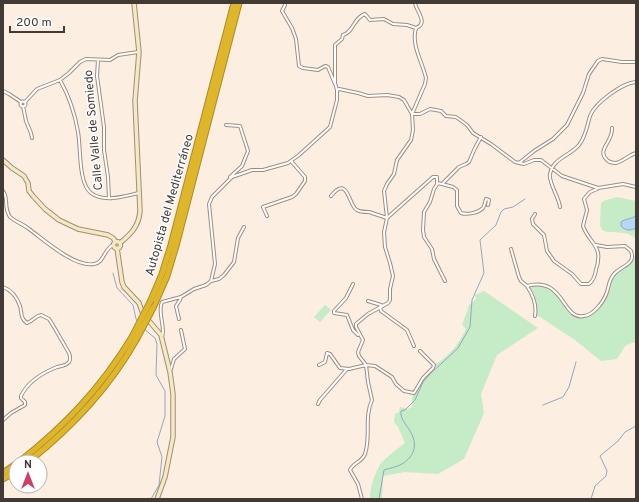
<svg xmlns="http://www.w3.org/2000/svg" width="639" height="502" viewBox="0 0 639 502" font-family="Overpass,sans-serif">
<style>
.green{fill:#c5ebc7}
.water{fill:#b5d7f8;stroke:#92a8be}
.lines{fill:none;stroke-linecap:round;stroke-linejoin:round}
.stream{stroke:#92a8be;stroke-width:1}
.street-casing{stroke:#9e8d80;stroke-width:4}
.secondary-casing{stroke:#9e8d80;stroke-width:5.5}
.highway-casing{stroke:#a88b2e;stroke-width:7}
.street{stroke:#fff;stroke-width:2}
.secondary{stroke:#f5e9bf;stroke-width:3.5}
.highway{stroke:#dfb62a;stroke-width:5}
.highway-bridge-casing{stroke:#a88b2e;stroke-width:7;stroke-linecap:butt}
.highway-bridge{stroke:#dfb62a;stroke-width:5}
.labels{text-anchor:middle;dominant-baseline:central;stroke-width:3;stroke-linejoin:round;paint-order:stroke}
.street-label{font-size:12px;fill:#423a35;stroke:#fefefe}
</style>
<rect width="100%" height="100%" fill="#fdeee2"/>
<path class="green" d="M617,197L636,201V239C625,228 614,236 602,230L600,225L601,203L603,201Z
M634,256H636V342L626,345L617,359L601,361L575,340L537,315C538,306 536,295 530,287L531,286C546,285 556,291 564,304C565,308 567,312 570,314C585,326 599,310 606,298C609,292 609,286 612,280C617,269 632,268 634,256Z
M484,291L538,328L497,355L481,394L484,413L464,459L438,474L405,472L383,476L382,499H370C369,490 376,469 382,462C389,455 397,449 405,443L398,427L394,422L395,414L399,412L400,407L408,409L412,407C410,390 423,380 436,370V364C451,354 458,345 466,329L462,325L469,305L476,299L475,295Z
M325,305L331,310L320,322L314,317Z"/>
<path class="water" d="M636,215V228C630,231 626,231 621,226V222C626,218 631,220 636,215Z"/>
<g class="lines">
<path class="stream" d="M113,273L117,288L133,305L136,319L138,322
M144,329L155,338L157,344L156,375L165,391V416L157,442L162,457L159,485L151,499
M543,405L563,397L569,387L576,362
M379,499L384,470C390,468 397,467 402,464C415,456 418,444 410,431C406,424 400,419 401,411L405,410L415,400L423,382L428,376L458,348L470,327L472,300L484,273L480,240L496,225L501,212L504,209L513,207L525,199
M591,499L595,486L606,476L607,471L600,456L618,441L625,432L636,426"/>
<defs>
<path id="street" d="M415,3C416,11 429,23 416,28C411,45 422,61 426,78L425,84L412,114H420L430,109L441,111L446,116L456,117L467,125L473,133L491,144L515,162L524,164L534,160H541L562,176L598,188L623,184L636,187
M285,5L282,11L292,28L296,39L299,66L303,68L318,70L325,66L328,67L335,84
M98,60L97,76L104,127V150L108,177L109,198
M60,80C69,96 75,114 78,132C81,147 78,183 91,193C104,203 125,196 139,193
M337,90L335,83V45L342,39L343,35C354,32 353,18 365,14L370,20L384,19L393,24L407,25L416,28
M3,91L9,94L21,102
M20.5 104a2.5 2.5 0 1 1 5 0a2.5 2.5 0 1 1-5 0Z
M25,102L37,89L60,80L69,73L80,62L86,59L110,60L118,55L138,52
M23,106L26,121L31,133L32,138
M226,125L240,126L248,151L242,166L230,177
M612,128C613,142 596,150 607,160C609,162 612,163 616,163C622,162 629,155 636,153
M519,163L534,151L553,139L567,125L583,93L589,74L598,61L602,59L622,62H636
M438,183L434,189L430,202L424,212L423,230L424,237L432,249L434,259L445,281
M442,184L453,187L457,190V206L461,213C467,215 478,213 483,208C485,205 485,202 486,199L489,200L488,205
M3,191C9,199 3,206 10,217C16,222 23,224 29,229C43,239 75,268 94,264C104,263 104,249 113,245
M331,196C349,174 348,206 357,210C360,212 366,212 369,212C375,214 381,216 387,218L433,177H437V183L442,184L459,167L466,164L469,162L475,148L481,137
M560,207C559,197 548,182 550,174C553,158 570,156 579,145C586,136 587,126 590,116C595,103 622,83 636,82
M535,214L532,219L533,224L544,235L547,251L554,261L572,274L581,284H589C593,281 595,276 596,270C604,245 590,245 583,226L587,210L584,199L590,192L597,189
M267,216L263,207L292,197L296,194L305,181V177L291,161
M511,249L519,277L521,281L527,286C565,276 562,321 584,316C594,315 604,301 607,292C609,285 609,279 615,273C623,265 636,264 631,251L625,246L607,247L596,245
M211,281L219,279L224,275L234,262L238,238L244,227
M353,284L346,298L334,311V313L347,315L353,330L358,335
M527,286C533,295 537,305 535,316
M3,287C11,290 17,297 20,306C22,313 20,318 27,323C33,321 35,316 41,315L49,319L54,327L69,353C70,356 71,360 69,362C66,366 61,366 57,367C42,373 28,381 21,396V398L25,402V405L11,413L3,420
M368,301L381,305L382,306
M380,307L381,311L407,330L414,346
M179,319L176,306L180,300L181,297
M162,337C166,328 157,312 162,302L181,297L194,289L206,285L211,281L215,264L209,204L212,197L232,177L252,170H263L288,163L299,155L330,127L337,100V90L339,89L358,93L368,96L387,95L399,97L404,100L412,114L413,130L411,140L397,160L394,174L387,184L384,191L387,218L384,232L385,247L390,263L393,276L390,289V300L388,303L368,314L356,324V327L363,340L358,352L359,356L366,365L368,382L372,400C364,417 371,437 365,454C362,462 353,463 350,470L358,484L362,499
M319,365L325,362L327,353L330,354L340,368L349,369L366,365L375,366L392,377L396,384L404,391L414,393L423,378L433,368L434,365L420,351
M171,369L174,359L185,349L181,330
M318,404L320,400L347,369"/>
<path id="secondary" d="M3,160L12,168L24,176L28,183L29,191L33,196L45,209L59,220L78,229L108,235L113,238L115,241
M113.5 245a3.5 3.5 0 1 1 7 0a3.5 3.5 0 1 1-7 0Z
M120,243C131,234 139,226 140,211L135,101L139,52L134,3
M117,248L122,282L124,287L139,303L143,314L161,335L170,372L173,394V437L165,477L157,499"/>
<path id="highway" d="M151,300L162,274L171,245L234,3
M153,308L167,276L176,246L239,3
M19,462C65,426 101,388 132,337
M28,462C71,428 109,388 136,340
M3,473L16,464
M3,479L16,471"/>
</defs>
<use href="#street" class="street-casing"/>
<use href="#secondary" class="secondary-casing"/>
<use href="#highway" class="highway-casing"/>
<use href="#street" class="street"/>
<use href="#secondary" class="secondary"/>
<use href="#highway" class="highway"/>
<defs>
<path id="highway-bridge" d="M132,337L151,300
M136,340L153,308"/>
</defs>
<use href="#highway-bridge" class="highway-bridge-casing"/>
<use href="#highway-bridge" class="highway-bridge"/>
</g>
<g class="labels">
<g class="street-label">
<text transform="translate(94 130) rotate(-95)">Calle Valle de Somiedo</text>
<text transform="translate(170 205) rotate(-74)">Autopista del Mediterráneo</text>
</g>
</g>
<rect width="639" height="502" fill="none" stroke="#423a35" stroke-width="8"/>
<g transform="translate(28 474)"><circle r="19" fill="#fefefe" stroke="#b3b0ae"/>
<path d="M0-3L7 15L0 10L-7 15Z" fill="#ce4068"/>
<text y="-6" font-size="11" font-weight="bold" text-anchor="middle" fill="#423a35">N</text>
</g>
<path d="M10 26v6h54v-6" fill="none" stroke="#423a35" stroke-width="2"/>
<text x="16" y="26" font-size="12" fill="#423a35" stroke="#fefefe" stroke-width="3" paint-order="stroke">200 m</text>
</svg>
